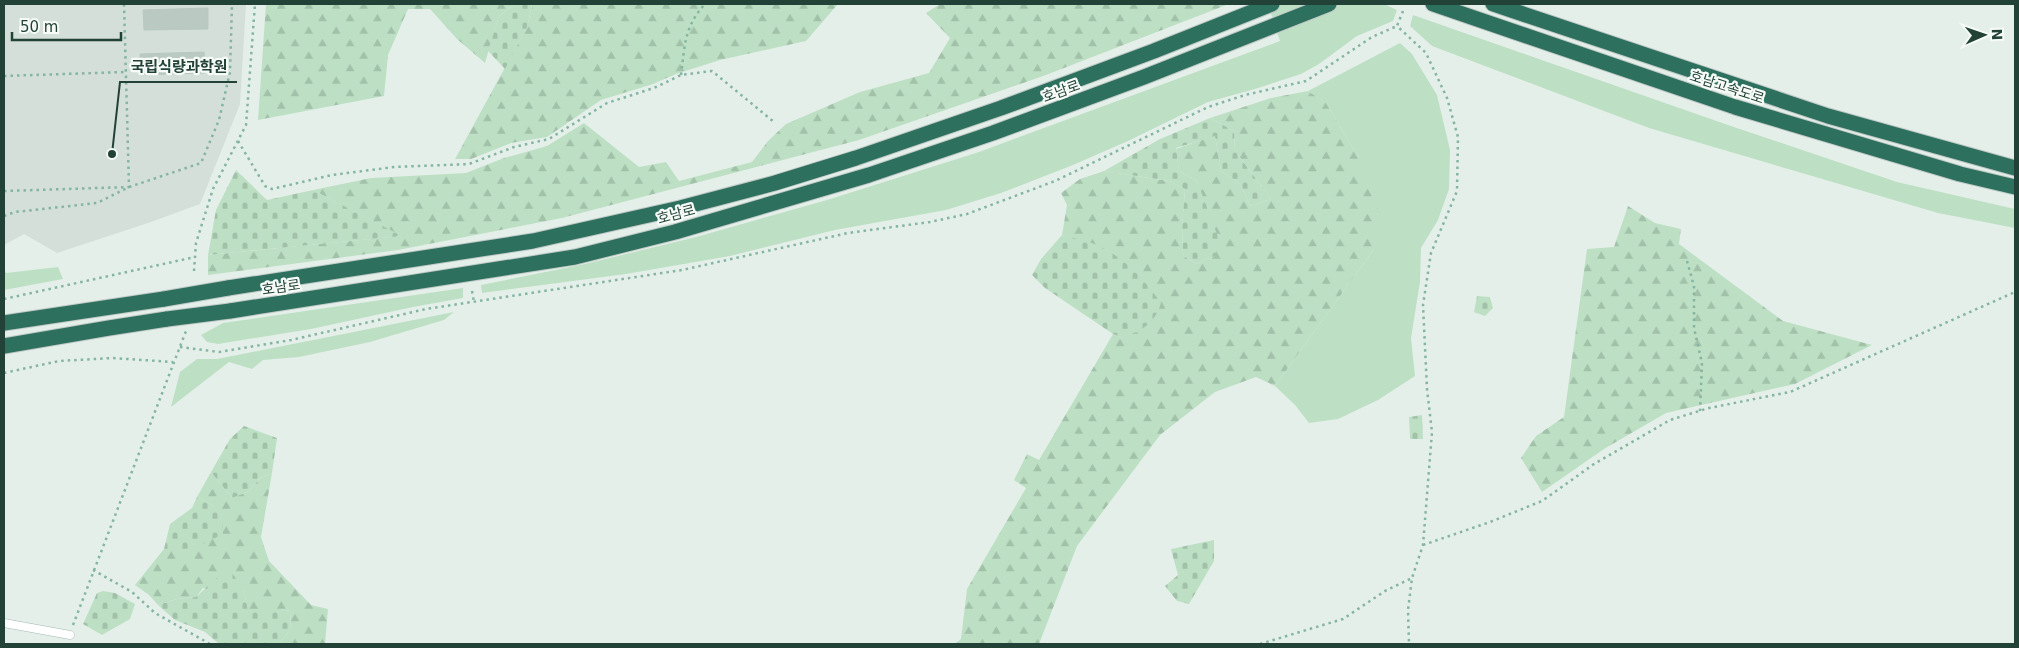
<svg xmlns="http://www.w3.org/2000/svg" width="2019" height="648" viewBox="0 0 2019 648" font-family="'DejaVu Sans','Noto Sans KR',sans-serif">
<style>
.built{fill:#d3dfd8}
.green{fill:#bde0c4}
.forest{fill:url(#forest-firs)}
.cemetery{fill:url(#cemetery-stones)}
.building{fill:#bacac2;stroke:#b7c9c0}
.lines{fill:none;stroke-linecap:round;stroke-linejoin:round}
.lane-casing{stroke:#a7b8b1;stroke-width:9}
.highway-casing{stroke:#c1cac7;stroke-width:17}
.path{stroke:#84b4a2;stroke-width:2.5;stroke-dasharray:2.5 4;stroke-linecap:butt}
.lane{stroke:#fff;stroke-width:8}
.highway{stroke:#2d705e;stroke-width:15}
.highway-bridge-casing{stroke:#c1cac7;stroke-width:17;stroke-linecap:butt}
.highway-bridge{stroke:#2d705e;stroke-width:15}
.labels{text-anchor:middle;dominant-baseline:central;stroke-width:4.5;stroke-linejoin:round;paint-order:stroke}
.street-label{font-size:14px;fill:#234237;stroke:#f6fbf8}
.leader{fill:none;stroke:#234237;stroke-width:2}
.callout-dot{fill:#234237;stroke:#f6fbf8;stroke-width:2}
.callout-label{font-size:15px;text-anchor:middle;font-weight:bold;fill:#234237;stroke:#f6fbf8;stroke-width:4.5;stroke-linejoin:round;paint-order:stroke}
</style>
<defs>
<pattern id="forest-firs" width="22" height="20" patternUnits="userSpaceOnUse" patternTransform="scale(1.25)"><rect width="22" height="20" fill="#bde0c4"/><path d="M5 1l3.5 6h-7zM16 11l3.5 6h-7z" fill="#a2c1a9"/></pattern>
<pattern id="cemetery-stones" width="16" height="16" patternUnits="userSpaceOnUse" patternTransform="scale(1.25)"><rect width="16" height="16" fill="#bde0c4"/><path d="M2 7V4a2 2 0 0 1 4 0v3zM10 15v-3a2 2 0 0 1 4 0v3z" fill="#a2c1a9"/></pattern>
</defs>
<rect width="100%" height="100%" fill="#e5efea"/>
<path class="built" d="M4,4H246L240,104L200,204L151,222L57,253L24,234L4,245Z"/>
<path class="green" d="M1268,4H1384L1397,10L1393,21L1357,36L1319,64L1301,74L1255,89L1208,102L1128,141L1073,165L1001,193L946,210L835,230L730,256L626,274L482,293L481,285L585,264L696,237L827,200L979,152L1280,41Z
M1413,15L1728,125L1897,182L2015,209V228L1938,213L1649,128L1432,46L1410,26Z
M1400,43L1412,54L1437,95L1450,150L1449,189L1438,220L1421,248L1420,282L1411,338L1415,376L1378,400L1338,419L1309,423L1295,405L1275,386L1374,249L1358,157L1326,103L1308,91Z
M58,267L63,279L4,290V269L6,273Z
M463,288V298L413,307L311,329L218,344L207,342L201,335L223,323Z
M454,312L444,320L370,342L299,357L263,360L252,369L229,362L171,407L180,372L197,359H217Z"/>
<path class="forest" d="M266,4H515L499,16L485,63L457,39L430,9H408L388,55L384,96L258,120Z
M528,4H838L806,41L720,60L676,74L653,84L601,100L547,137L511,143L471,159H455L527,27L532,6Z
M940,4H1229L1046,75L859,140L562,218L398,250L208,275V255L401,236L313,190L371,178L466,173L504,158L547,146L584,123L639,167L666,162L679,181L752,162L768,141L786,124L860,92L929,73L950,38L926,13Z
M1308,91L1326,103L1358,157L1379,212L1374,249L1275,386L1256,377L1215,392L1160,435L1077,546L1039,644H957L956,643L961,639L967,589L1026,488L1014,480L1027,454L1039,460L1113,334L1123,338L1128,266L1107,250L1062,235L1067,205L1061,193L1080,179L1104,171L1169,181L1185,189L1182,226L1183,255L1196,264L1215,256L1197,181L1179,171L1176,149L1215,135L1221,171L1241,185L1250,206L1271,199L1235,151L1234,131L1210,118L1271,98Z
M1628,206L1655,223L1681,229L1679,244L1783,321L1872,345L1795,384L1666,413L1604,449L1542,492L1521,458L1536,436L1564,417L1587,249L1614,247Z
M211,472L232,498L249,491L259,479L272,473L261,537L269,561L311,605L328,609L325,644H279L291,629L290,611L280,609H248L242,586L203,588L196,597L177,599L158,605L149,595L135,585L164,549H192L214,506L197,497Z"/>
<path class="cemetery" d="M515,4H528L532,6L527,27L505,69L488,51L499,16Z
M1210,118L1234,131L1235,151L1271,199L1250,206L1241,185L1221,171L1215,136L1176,148L1179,171L1197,181L1218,237L1215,256L1196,264L1183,255L1182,226L1185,189L1169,181L1104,171L1160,139Z
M236,170L267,200L313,190L402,236L208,255L216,210Z
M1062,235C1077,239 1094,242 1107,250C1129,263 1147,283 1161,303C1155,323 1142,331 1123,338L1113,334L1045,288L1032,275L1041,259Z
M1477,296L1490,297L1493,308L1485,316L1474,312Z
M1422,415L1423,439H1410L1409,417Z
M244,426L277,438L272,473L259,479L249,491L232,498L211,472L230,439Z
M197,497C220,509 222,508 223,534L192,549H164L170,524L192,508Z
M1214,540V561L1189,604L1177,601L1165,586L1178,575L1171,549Z
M231,572L242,586L248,609H280L290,611L291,629L279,644H219L205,632L175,620L158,605L177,599L196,597L215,579Z
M103,591L115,593L135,604L130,619L102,635L83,624L97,593Z"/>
<path class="building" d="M208,8V29L144,30L143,10Z
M204,52L205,73L140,75V54Z"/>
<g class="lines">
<defs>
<path id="lane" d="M4,623L70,635"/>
<path id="highway" d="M1433,4L1735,107L1960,174L2015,187
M1493,4L1828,116L2015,168
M228,288L533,241L680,208L775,183L856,158L1001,108L1154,51L1272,4
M230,311L575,257L675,232L869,175L993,133L1144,77L1329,4
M4,323L164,299
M4,346L109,328L167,319"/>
</defs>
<use href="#lane" class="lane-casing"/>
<use href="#highway" class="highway-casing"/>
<path class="path" d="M1403,11L1397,26L1426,53L1447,98L1458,137L1457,191L1431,253L1423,305L1427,389L1432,432L1423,545L1412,578L1408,610L1409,644
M681,75C685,45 684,27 705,4
M4,76L125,72
M238,141L265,186L272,189L332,175L394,167L469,164L514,147L549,139L607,103L654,88L681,75L712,71L774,122
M4,191L129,187L124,4
M4,216L15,212L97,203L129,187L201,163L219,120L230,72L232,4
M1687,261L1694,286V328L1702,363L1700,411
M194,271L196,243L213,189L246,125L255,4
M472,291L474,302
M4,299L195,257
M180,347L219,352L291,340L426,309L682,270L848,233L930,222L967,214L1055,181L1208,107L1245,95L1306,81L1372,37L1397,26
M4,373L59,361L112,358L173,362
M1423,545L1490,522L1542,501L1594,464L1670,420L1709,408L1790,392L2015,292
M93,570L132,592L155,613L210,644
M73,625L186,331
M1260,644L1343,619L1385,591L1412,578"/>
<use href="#lane" class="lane"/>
<use href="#highway" class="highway"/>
<defs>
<path id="highway-bridge" d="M164,299L228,288
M167,319L230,311"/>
</defs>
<use href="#highway-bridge" class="highway-bridge-casing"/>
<use href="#highway-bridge" class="highway-bridge"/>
</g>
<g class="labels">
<g class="street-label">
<text transform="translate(1727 87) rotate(18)">호남고속도로</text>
<text transform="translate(1061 91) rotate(-20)">호남로</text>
<text transform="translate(676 214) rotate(-15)">호남로</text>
<text transform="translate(281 287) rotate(-8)">호남로</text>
</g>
</g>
<path class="leader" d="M112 154L120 82H237"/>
<circle class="callout-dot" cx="112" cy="154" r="5"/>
<g class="callout-label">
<text x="179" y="72">국립식량과학원</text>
</g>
<rect width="2019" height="648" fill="none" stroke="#234237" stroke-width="10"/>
<g transform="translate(1984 35) rotate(88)" stroke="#f6fbf8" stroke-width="4" paint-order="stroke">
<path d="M0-4L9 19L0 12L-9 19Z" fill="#234237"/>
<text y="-8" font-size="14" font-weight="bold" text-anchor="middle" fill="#234237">N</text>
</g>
<path d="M12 32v8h109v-8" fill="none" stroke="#234237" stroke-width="2.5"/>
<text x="20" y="32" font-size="15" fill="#234237" stroke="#f6fbf8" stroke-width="4" paint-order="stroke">50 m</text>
</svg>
